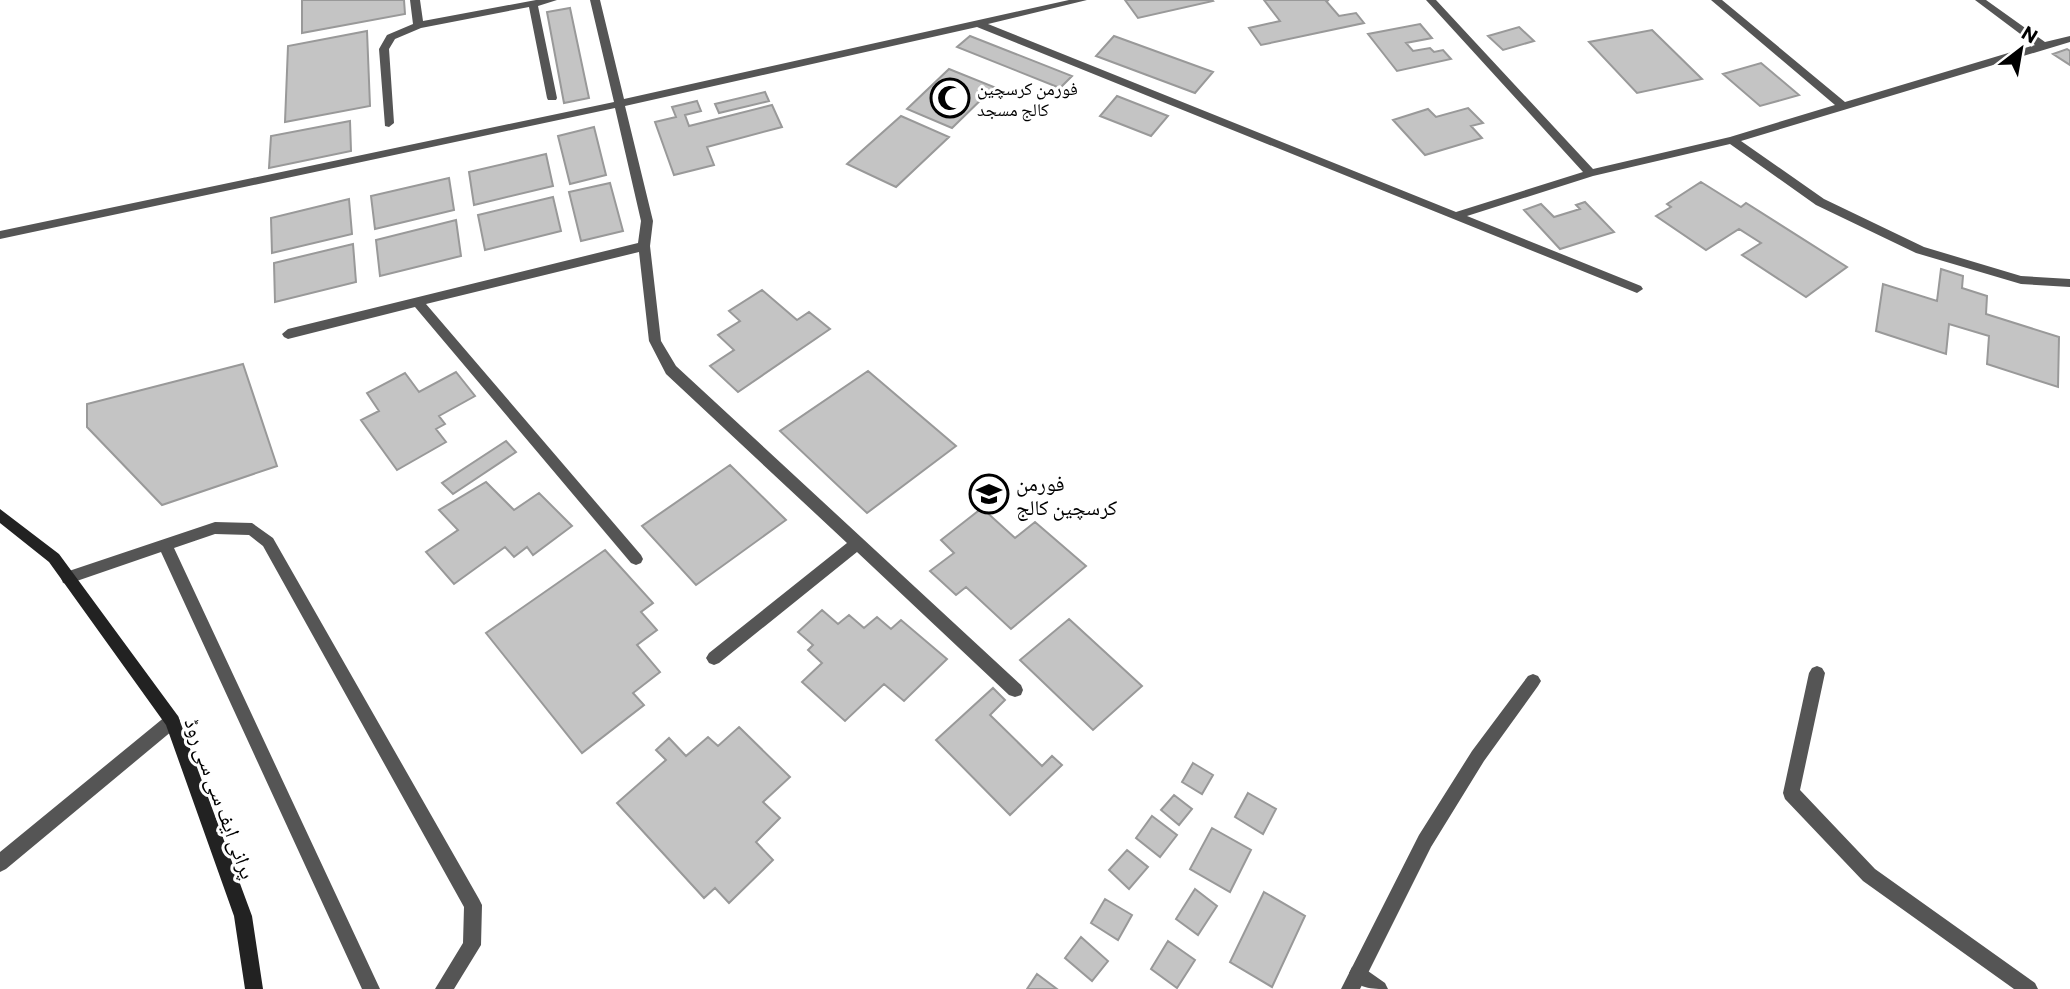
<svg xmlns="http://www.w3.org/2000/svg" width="2070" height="989" viewBox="0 0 2070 989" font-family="Commissioner,'Noto Naskh Arabic',sans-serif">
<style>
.building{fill:#c4c4c4;stroke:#999;stroke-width:2}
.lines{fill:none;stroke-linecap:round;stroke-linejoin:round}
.lane{fill:#555;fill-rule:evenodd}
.street{fill:#555;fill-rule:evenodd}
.secondary{fill:#222;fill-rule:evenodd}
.labels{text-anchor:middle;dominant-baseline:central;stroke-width:6;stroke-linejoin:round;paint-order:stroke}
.far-poi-label{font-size:18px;fill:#000;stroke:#fff;text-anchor:start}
.poi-label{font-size:21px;fill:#000;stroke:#fff;text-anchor:start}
.street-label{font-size:21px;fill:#000;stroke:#fff}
</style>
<rect width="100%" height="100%" fill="#fff"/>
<path class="building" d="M302,0H404L405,14L302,33Z
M1125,0H1212L1213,1L1138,18Z
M1264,0H1329L1326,1L1339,16L1356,13L1364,23L1261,45L1249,28L1280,21Z
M570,8L589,98L564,103L547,12Z
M1420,24L1432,38L1406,43L1413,51L1430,48L1434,52L1443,50L1451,59L1397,71L1368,34Z
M1519,27L1534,41L1503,50L1488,36Z
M1652,30L1702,79L1637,93L1589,42Z
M367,31L370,106L285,122L288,46Z
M970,36L1072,76L1060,88L957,47Z
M1114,36L1213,72L1195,93L1096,56Z
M2067,49L2070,51V65L2053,54Z
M1761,63L1799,95L1760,106L1723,74Z
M949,69L994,87L952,128L907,109Z
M765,92L769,101L719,113L715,104Z
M1117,96L1168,116L1151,136L1100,116Z
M697,101L701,111L685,115L689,126L772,105L782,127L707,147L714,165L674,175L655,122L676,117L672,107Z
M1468,108L1483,123L1471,126L1482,138L1425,155L1393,120L1428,109L1436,117Z
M901,116L949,137L896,187L847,164Z
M350,121L351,151L269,168L271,136Z
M594,127L606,175L570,184L558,136Z
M546,154L553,186L474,205L469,172Z
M449,178L454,210L375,229L371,196Z
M1701,182L1741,207L1746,203L1847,267L1806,297L1742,255L1761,243L1739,229L1706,250L1656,216L1671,207L1667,204Z
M610,183L623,231L581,241L569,192Z
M553,197L561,231L485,250L478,215Z
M349,199L352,234L272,253L271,218Z
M1585,202L1614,232L1560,249L1524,210L1541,204L1554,217L1580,209L1576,205Z
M456,220L461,256L380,276L376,240Z
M353,244L356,282L275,302L274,263Z
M1941,269L1963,276L1962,288L1987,296L1986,314L2059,337L2058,387L1987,364L1989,336L1949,324L1946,354L1876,331L1883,284L1937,301Z
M762,290L797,320L809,312L830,329L738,392L710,366L734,350L718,335L740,321L729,311Z
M243,364L277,466L162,505L87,427V404Z
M868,371L956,446L867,513L780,431Z
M456,372L475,396L439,416L445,424L436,429L446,442L397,470L361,420L379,411L367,393L405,373L419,392Z
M506,441L516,452L453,494L442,483Z
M730,465L786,520L696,585L642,526Z
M486,482L514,510L539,493L572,526L533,555L527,547L514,557L505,547L454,584L426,552L458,530L439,510Z
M982,508L1015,538L1035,522L1086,566L1011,629L966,587L956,595L930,571L954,553L941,540Z
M605,550L653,603L641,612L657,630L637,645L660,672L633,693L644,705L582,753L486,633Z
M822,610L838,624L849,615L864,628L877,617L891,629L901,620L947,659L904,701L884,684L845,721L802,682L822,663L808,650L813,645L798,632Z
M1069,619L1142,686L1093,730L1020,660Z
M993,688L1005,700L990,715L1042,766L1052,756L1062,765L1010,815L936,740Z
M739,727L790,777L763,802L780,818L756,842L773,860L729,903L715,888L704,898L617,803L666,760L656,750L669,738L686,756L708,737L718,746Z
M1193,763L1213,775L1202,794L1182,782Z
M1248,793L1276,809L1263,834L1235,817Z
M1174,795L1192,809L1179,825L1161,810Z
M1152,816L1177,835L1160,857L1136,838Z
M1212,828L1251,850L1230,892L1190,869Z
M1127,850L1148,867L1129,889L1109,870Z
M1195,889L1217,906L1198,935L1176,919Z
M1264,892L1305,916L1272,987L1230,962Z
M1105,899L1132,915L1118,940L1091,923Z
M1081,937L1108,961L1092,981L1065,958Z
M1168,941L1195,960L1177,988L1151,969Z
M1037,974L1057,989H1027Z"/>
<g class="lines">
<path class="lane" d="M410,0H420L423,21L536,0H557L538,6L557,98L556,100H548L547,98L529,7L421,28L395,39L389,49L394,123L389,127L385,126L379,49L387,35L413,24Z
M590,0H600L624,99L1069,0H1087L988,24L1456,212L1583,172L1426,0H1436L1593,169L1730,137L1835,105L1711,0H1722L1845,102L2035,45L1975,0H1986L2045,42L2070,36V42L1741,141L1824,199L1924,247L2021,276L2070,279V287L2021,284L1916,253L1816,205L1730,144L1593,176L1467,216L1641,286L1643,289L1637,293L977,27L625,106L653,221L650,246L661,341L676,366L1021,685L1023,690L1021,695L1015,697L1009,695L857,552L719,663L714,665L709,663L706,658L709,653L847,543L666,374L649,341L639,252L426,304L641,555L643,559L641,563L636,565L631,563L415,307L288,339L284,337L282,334L288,329L638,243L641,221L615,108L0,239V231L614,102Z
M215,522L252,523L273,538L479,899L482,905L481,945L454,989H435L463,943L464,907L263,546L249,535L215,534L174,548L380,989H362L161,552L68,584L63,583L61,578L63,573Z
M1358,964L1385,983L1388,989C1372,989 1356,989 1349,973L1352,967Z"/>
<path class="street" d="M1817,666L1822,668L1825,673L1800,790L1875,869L2035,983L2038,989H2014L1863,881L1785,799L1783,793L1809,673L1812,668Z
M1533,674L1538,676L1541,681L1538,686L1484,761L1431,847L1360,989H1341L1419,835L1472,751L1528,676Z
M172,714L178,716L180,721L178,726L6,869L0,872V852L166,716Z"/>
<path class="secondary" d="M0,509L59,554L178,716L252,916L263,989H245L234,916L166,725L49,562L0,523Z"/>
</g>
<defs>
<symbol id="mosque-ring" viewBox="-11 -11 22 22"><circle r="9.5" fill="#fff" stroke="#000" stroke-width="1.5"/><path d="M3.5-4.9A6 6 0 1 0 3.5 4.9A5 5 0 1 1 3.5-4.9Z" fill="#000"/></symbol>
<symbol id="university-ring" viewBox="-11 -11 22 22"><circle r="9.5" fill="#fff" stroke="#000" stroke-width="1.5"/><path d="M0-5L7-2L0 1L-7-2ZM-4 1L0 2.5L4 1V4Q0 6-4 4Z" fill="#000"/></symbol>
</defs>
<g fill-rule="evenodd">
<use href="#mosque-ring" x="928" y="76" width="44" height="44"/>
<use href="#university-ring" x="967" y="472" width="44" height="44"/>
</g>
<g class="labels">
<g class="far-poi-label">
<text x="977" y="88">فورمن کرسچین<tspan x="977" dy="21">کالج مسجد</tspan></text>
</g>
<g class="poi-label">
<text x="1016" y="482">فورمن<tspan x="1016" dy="24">کرسچین کالج</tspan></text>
</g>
<g class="street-label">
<text transform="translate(221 798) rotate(70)">پرانی ایف سی سی روڈ</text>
</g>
</g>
<g transform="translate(2021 49) rotate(31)" stroke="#ffffff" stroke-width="5" paint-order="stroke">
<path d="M0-5L12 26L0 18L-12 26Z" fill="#000000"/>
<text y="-10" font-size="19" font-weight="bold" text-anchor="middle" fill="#000000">N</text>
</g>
</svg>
